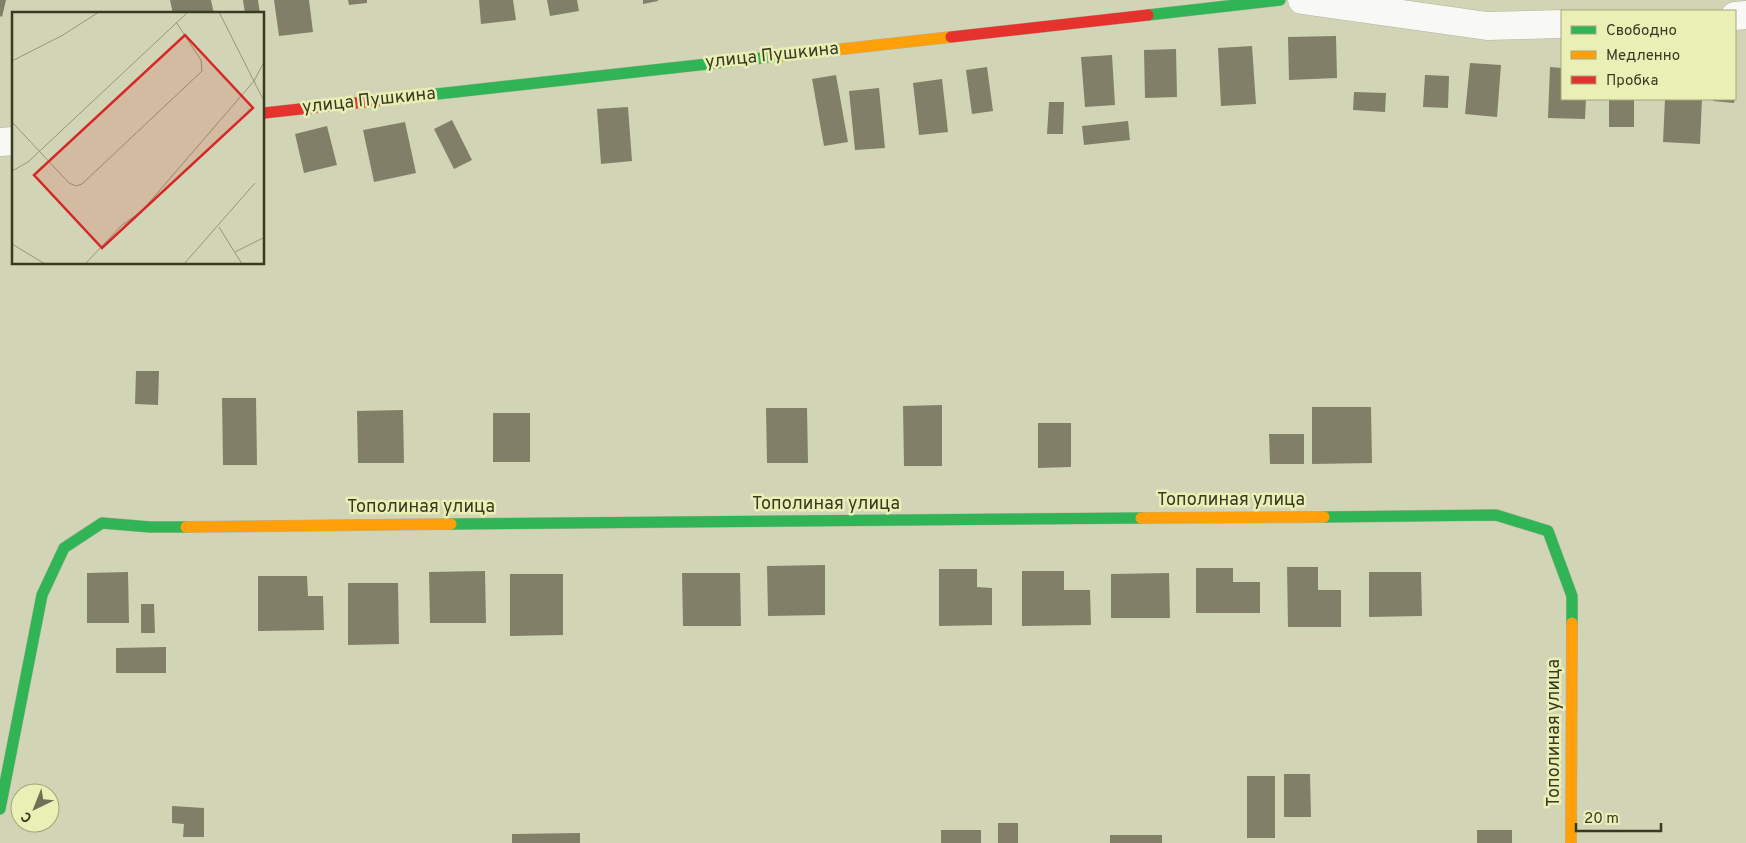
<svg xmlns="http://www.w3.org/2000/svg" width="1746" height="843" viewBox="0 0 1746 843" font-family="Overpass,sans-serif">
<style>
.building{fill:#817f68}
.lines{fill:none;stroke-linecap:round;stroke-linejoin:round}
.street-casing{stroke:#b2b49b;stroke-width:29}
.fast-casing{stroke:#b2b49b;stroke-width:12}
.slow-casing{stroke:#b2b49b;stroke-width:12}
.jam-casing{stroke:#b2b49b;stroke-width:12}
.street{stroke:#f8f9f4;stroke-width:28}
.fast{stroke:#30b455;stroke-width:11}
.slow{stroke:#ff9f0a;stroke-width:11}
.jam{stroke:#e5322d;stroke-width:11}
.labels{text-anchor:middle;dominant-baseline:central;stroke-width:5;stroke-linejoin:round;paint-order:stroke}
.street-label{font-size:18px;fill:#383a23;stroke:#eaf0b5}
.inset-road{fill:none;stroke:#94977b;stroke-width:1}
.view{fill:#d62828;fill-opacity:0.15;stroke:#d62828;stroke-width:2.5}
.inset-edge{fill:none;stroke:#383a23;stroke-width:2.5}
</style>
<rect width="100%" height="100%" fill="#d2d5b5"/>
<path class="building" d="M0,0H6L2,17L0,16Z
M170,0H211L214,14H173Z
M243,0H258L260,14H245Z
M274,0H309L313,32L279,36Z
M348,0H367V3L349,5Z
M479,0H513L516,20L481,24Z
M547,0H577L579,11L550,16Z
M643,0H658V1L643,4Z
M1336,36L1337,78L1289,80L1288,37Z
M1252,46L1256,104L1221,106L1218,48Z
M1176,49L1177,97L1145,98L1144,50Z
M1112,55L1115,105L1085,107L1081,57Z
M1470,63L1501,65L1497,117L1465,114Z
M987,67L993,111L972,114L966,70Z
M1550,67L1562,68V99H1586L1585,119L1548,118Z
M836,75L848,142L824,146L812,79Z
M1425,75L1449,76L1448,108L1423,107Z
M942,79L948,132L919,135L913,83Z
M879,88L885,148L855,150L849,91Z
M1354,92L1386,93L1385,112L1353,110Z
M1609,99H1634V127H1609Z
M1665,99H1702L1700,144L1663,142Z
M1714,99H1735L1734,103L1713,101Z
M1049,102H1064L1063,134H1047Z
M628,107L632,161L601,164L597,109Z
M452,120L472,160L454,169L434,129Z
M1128,121L1130,140L1084,145L1082,126Z
M405,122L416,173L374,182L363,130Z
M327,126L337,165L304,173L295,134Z
M136,371H159L158,405L135,404Z
M222,398H256L257,465H223Z
M942,405V466H904L903,406Z
M1312,407H1371L1372,463L1312,464Z
M766,408H807L808,463H767Z
M403,410L404,463H358L357,411Z
M493,413H530V462H493Z
M1038,423H1071V467L1038,468Z
M1269,434H1304V464H1270Z
M825,565V615L768,616L767,566Z
M1287,567H1318V590H1341V627H1288Z
M1196,568H1233V582H1260V613H1196Z
M939,569H977V587L992,588V625L939,626Z
M485,571L486,623H430L429,572Z
M1022,571H1064V590H1090L1091,625L1022,626Z
M128,572L129,623H87V573Z
M1369,572H1421L1422,616L1369,617Z
M682,573H740L741,626H683Z
M1169,573L1170,618H1111V574Z
M510,574H563V635L510,636Z
M258,576H307L308,596H323L324,630L258,631Z
M348,583H398L399,644L348,645Z
M141,604H154L155,633H141Z
M166,647V673H116V648Z
M1284,774H1310L1311,817H1284Z
M1247,776H1275V838H1247Z
M172,806L204,808V837H183L184,824L172,823Z
M998,823H1018V843H998Z
M941,830H981V843H941Z
M1477,830H1512V843H1477Z
M580,833V843H512V834Z
M1110,835H1162V843H1110Z"/>
<g class="lines">
<defs>
<path id="street" d="M1302,0L1487,26L1562,24
M1735,16L1746,15
M0,142L14,141"/>
<path id="fast" d="M1148,15L1280,0
M392,99L779,56
M1324,517L1496,515L1548,531L1572,596V623
M451,524L1141,518
M0,809L42,595L64,548L102,523L150,527H186"/>
<path id="slow" d="M779,56L951,37
M1141,518L1324,517
M186,527L451,524
M1571,843L1572,623"/>
<path id="jam" d="M951,37L1148,15
M264,113L392,99"/>
</defs>
<use href="#street" class="street-casing"/>
<use href="#fast" class="fast-casing"/>
<use href="#slow" class="slow-casing"/>
<use href="#jam" class="jam-casing"/>
<use href="#street" class="street"/>
<use href="#fast" class="fast"/>
<use href="#slow" class="slow"/>
<use href="#jam" class="jam"/>
</g>
<g class="labels">
<g class="street-label">
<text transform="translate(772 56) rotate(-6)">улица Пушкина</text>
<text transform="translate(369 101) rotate(-6)">улица Пушкина</text>
<text x="1231" y="500">Тополиная улица</text>
<text x="826" y="504">Тополиная улица</text>
<text x="421" y="507">Тополиная улица</text>
<text transform="translate(1554 733) rotate(-90)">Тополиная улица</text>
</g>
</g>
<g transform="translate(12 12)">
<rect width="252" height="252" fill="#d2d5b5"/>
<path class="inset-road" d="M207,0L253,91M0,49L51,23L87,0M0,110L57,171L64,174L70,172L190,59L189,48L164,10M0,159L16,150L176,0M207,215L230,252M0,232L33,252M223,240L253,225M73,252L110,213L129,200L242,69L253,48M172,252L243,171"/>
<path class="view" d="M173,23L241,96L90,236L22,163Z"/>
<rect width="252" height="252" class="inset-edge"/>
</g>
<rect x="1561" y="10" width="175" height="90" fill="#eaf0b5" stroke="#a3a77b"/>
<rect x="1571" y="26" width="25" height="8" fill="#30b455" stroke="#a3a77b"/>
<text x="1606" y="35" font-size="15" fill="#383a23">Свободно</text>
<rect x="1571" y="51" width="25" height="8" fill="#ff9f0a" stroke="#a3a77b"/>
<text x="1606" y="60" font-size="15" fill="#383a23">Медленно</text>
<rect x="1571" y="76" width="25" height="8" fill="#e5322d" stroke="#a3a77b"/>
<text x="1606" y="85" font-size="15" fill="#383a23">Пробка</text>
<g transform="translate(35 808) rotate(223)"><circle r="24" fill="#eaf0b5" stroke="#a3a77b"/>
<path d="M0-4L9 19L0 12L-9 19Z" fill="#6e7056"/>
<text y="-8" font-size="14" font-weight="bold" text-anchor="middle" fill="#383a23">С</text>
</g>
<path d="M1576 823v8h85v-8" fill="none" stroke="#383a23" stroke-width="2.5"/>
<text x="1584" y="823" font-size="15" fill="#383a23" stroke="#eaf0b5" stroke-width="4" paint-order="stroke">20 m</text>
</svg>
